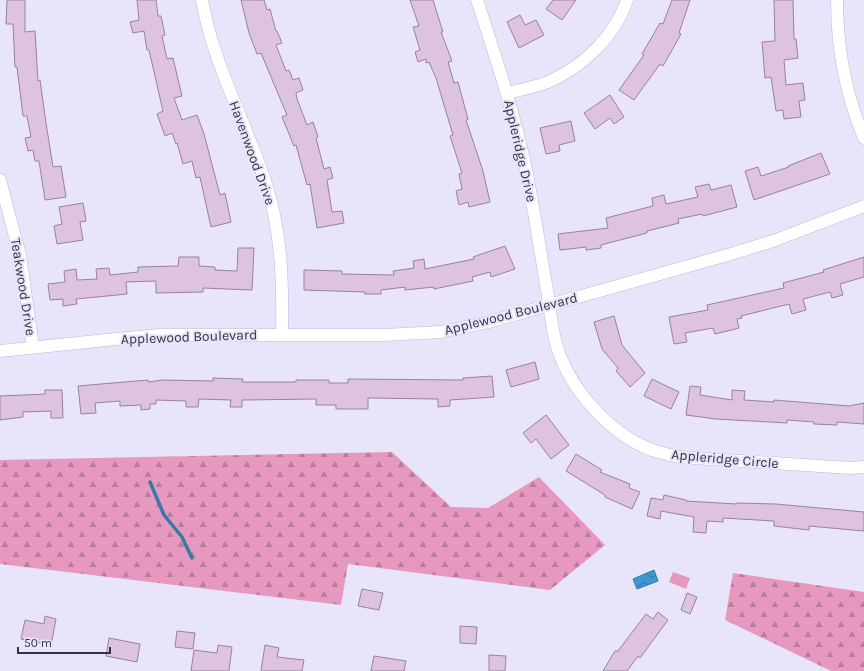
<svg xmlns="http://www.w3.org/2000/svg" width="864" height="671" viewBox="0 0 864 671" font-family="Karla,sans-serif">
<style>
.forest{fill:url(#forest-firs)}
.park{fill:#e698be}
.water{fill:url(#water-waves);stroke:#3a78a6}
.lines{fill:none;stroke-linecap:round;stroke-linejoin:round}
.stream{stroke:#3a78a6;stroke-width:3.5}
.building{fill:#ddc3e0;stroke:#9a819d}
.minor-casing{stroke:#bfb7da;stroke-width:13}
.minor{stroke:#fff;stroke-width:12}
.labels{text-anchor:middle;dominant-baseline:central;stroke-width:4;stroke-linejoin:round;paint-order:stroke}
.street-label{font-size:14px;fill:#363341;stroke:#e8e4fa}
</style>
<defs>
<pattern id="forest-firs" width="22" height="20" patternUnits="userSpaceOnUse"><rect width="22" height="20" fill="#e698be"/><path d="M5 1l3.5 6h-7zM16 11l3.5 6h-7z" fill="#bb7d9c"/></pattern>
<pattern id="water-waves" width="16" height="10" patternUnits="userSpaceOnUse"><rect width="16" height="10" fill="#3b96d2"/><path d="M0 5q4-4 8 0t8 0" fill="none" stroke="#327bac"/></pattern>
</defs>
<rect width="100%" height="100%" fill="#e8e4fa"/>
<path class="forest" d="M392,452L451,507L488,508L539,477L605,545L550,590L348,564L341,605L0,564V460Z
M733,573L864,592V671H831L725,620Z"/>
<path class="park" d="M673,572L690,578L686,589L669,582Z"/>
<path class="water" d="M654,570L658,581L637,589L633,579Z"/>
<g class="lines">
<path class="stream" d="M150,482L164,515L182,537L192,558"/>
</g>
<path class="building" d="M7,0H25V32L35,31L38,81L40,80L46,123L53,167L61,166L66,197L45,200L39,161H35L33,150L28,151L25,138L31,137L27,116H23L17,67H15L13,24H6Z
M137,0H156L158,16H161L165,35L162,36L167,59L173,58L182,96L174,98L182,120L197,115L204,134L220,195L225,193L231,222L211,227L200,177L196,178L192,161L183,164L177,143L176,144L172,133L165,136L157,114L163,111L149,50H147L144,31L133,33L130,22L139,20Z
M241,0H264L267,10L270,9L276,31H277L282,43L276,45L286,71L289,70L293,80L299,78L303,90L296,93L297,99L307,125L313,122L318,137L316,138L324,169L330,167L333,178L327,180L332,212L342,211L344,223L317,228L310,184L307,185L296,145L294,146L282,117L287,115L261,53L257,54L249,33Z
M410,0H433L443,32H441L452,61L448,62L454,83L458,82L468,119L466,120L483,171L490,202L469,207L468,202L459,205L456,191L462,189L459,174L462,173L450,136L453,135L436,78L429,62L426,63V59L418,62L415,52L420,50L413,27L419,26Z
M553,0H576L562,20L546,9Z
M672,0H690L679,33L681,34L663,66L660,64L634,100L619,90L644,55L642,54L660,23L663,24Z
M774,0H793L794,39H796L798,58L784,60L786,85L803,83L805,100L799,101L801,117L784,119L783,110L776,111L771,77L765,78L762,42L775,41Z
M520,15L525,25L536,20L544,35L519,48L507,22Z
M610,95L624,117L614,124L610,118L595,129L584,113Z
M571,121L575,141L559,145L560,151L546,154L540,128Z
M821,153L830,174L754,200L745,171L758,167L761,176L789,167L788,166Z
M709,184L711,190L731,185L737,207L703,216L702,214L678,219L679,223L647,231V233L601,245V248L586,250V247L560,250L558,234L608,228L606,218L653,206L652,198L664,195L666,204L698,197L695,187Z
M83,203L86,221L80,222L83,240L57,244L54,226L62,224L59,207Z
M505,246L515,269L491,277L490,272L472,277L473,281L434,289V287L405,290V287L381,290V294H365V292L304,290V270L342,271V274L394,275L393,271L414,268L413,261L424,259L425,269L474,259L473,257Z
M238,248H254L252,290L203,288V292L156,293V281L126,282L127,294L76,299L77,304L63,306V299L50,300L48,284L65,282L64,271L76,269L77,280L97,279L96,269L109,268L110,275L138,272V267L178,266L179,257H199V266L215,267V270L237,271Z
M864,257V277L840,284L843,295L832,298L830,292L803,299L806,310L792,314L789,304L741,316L742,318L737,319L739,328L715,334L713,328L685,333L687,342L674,344L669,317L708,310L707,305L784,288L783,283L824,272L823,270Z
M614,316L622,345L645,373L630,387L616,371L618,368L602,349L594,322Z
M535,362L539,379L511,387L506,370Z
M492,376L494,397L450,400V406L438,407V399L368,398V409H336V405H316V399L242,400V407H230L231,400L199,399L198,407H186V401L156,400V404H150V409L141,410V405L120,406V401L95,403L96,413L81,414L78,386L148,380V382L162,380L213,381V378L243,379L242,382H296V380H329V383H348V379L463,380V378Z
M652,379L679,392L671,409L644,396Z
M690,386L701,387L700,395L732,400V390L745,391L744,400L774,402V400L849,406L864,403V424L837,422V425L814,424V422L787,420V423L716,419L686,415Z
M45,390H62L63,418H51V411L23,412V417L0,420V396L45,394Z
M546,415L569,445L551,459L536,439L531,443L523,433Z
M576,454L602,470L600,472L630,484L629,488L640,492L632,509L605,497V495L566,471Z
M664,495L686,500V501L736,504V503L776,504L864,512V531L809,526V530L774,526V521L723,518V522L707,521L706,533L693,532L694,517L661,511L660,519L647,516L651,498L663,500Z
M362,589L383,593L379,610L358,606Z
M687,593L697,597L690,614L681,610Z
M658,612L668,620L640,658L638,656L627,671H603L615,651H618L646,614L653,619Z
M45,616L56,619L51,645L21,639L25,620L44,624Z
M460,626L477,627L476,644L460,643Z
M177,631L195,633L193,649L175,647Z
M109,638L140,644L137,662L106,656Z
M218,645L232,647L229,671H191L194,650L217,653Z
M265,645L279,648L277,657L304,660L302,671H261Z
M489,655L506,656L505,671H489Z
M374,656L406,661L404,671H371Z"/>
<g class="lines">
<defs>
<path id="minor" d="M202,0C213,64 246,122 266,184C282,233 283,284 282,335
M477,0C496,58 515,115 527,174C535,215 541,256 548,296C551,317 553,339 561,358C576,396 614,436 652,450C661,453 670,455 679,457L851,468L864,467
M837,0C837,46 846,95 864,138
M507,93C521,90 535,87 548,82C583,67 615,36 627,0
M0,180L20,255L33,347
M0,351L116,339L160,335H384L441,332L489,322L731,254L773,241L864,206"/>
</defs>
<use href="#minor" class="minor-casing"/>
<use href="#minor" class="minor"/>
</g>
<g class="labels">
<g class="street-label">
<text transform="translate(520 151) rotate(77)">Appleridge Drive</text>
<text transform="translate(252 153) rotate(70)">Havenwood Drive</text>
<text transform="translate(23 287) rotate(81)">Teakwood Drive</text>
<text transform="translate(511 314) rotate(-14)">Applewood Boulevard</text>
<text transform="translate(189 337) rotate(-2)">Applewood Boulevard</text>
<text transform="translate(725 459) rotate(5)">Appleridge Circle</text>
</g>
</g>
<path d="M18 647v6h92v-6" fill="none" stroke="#363341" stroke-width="2"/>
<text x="24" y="647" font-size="12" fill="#363341" stroke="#e8e4fa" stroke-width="3" paint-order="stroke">50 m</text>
</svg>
